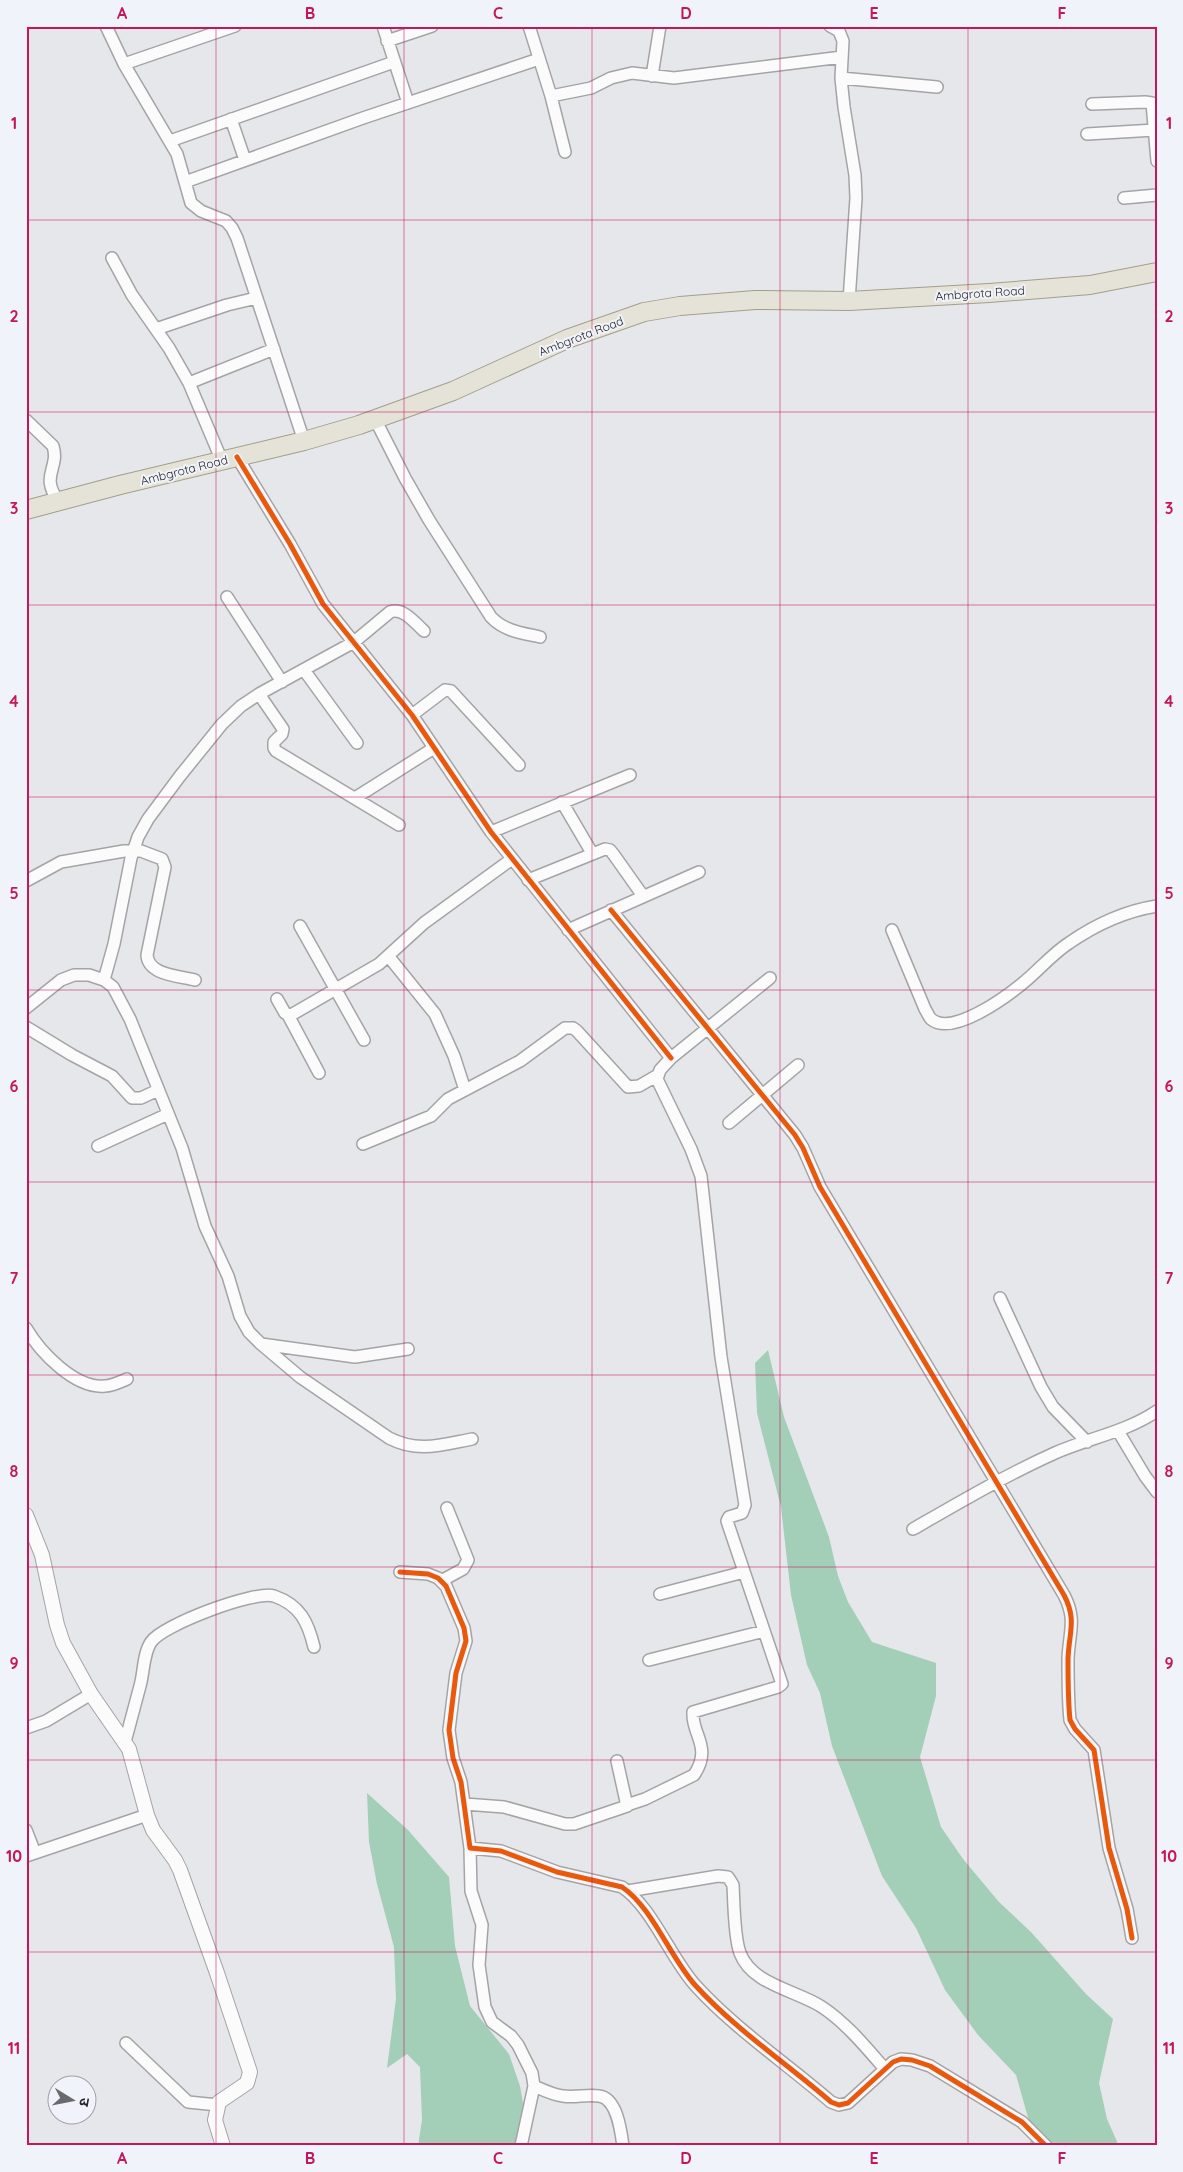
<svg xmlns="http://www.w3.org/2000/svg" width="1183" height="2172" viewBox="0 0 1183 2172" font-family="Quicksand,'Noto Sans Devanagari',sans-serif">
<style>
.forest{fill:#a3ceb8}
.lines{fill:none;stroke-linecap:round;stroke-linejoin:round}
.minor-casing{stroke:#a4a4a7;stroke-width:14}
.tertiary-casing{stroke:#a4a4a7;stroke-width:16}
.primary-casing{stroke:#a39e8c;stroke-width:20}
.minor{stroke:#fbfbfc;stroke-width:11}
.tertiary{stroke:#fbfbfc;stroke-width:14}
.primary{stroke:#e5e3d8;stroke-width:18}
.cycleway-casing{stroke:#f1f3fa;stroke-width:8}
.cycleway{stroke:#e8590c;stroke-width:5}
.grid{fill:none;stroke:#c2185b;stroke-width:1;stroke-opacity:0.55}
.labels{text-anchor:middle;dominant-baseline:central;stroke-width:4;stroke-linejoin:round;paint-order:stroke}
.street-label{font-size:12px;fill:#252629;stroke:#f1f3fa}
.neatline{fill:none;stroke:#c2185b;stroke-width:2}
.grid-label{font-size:16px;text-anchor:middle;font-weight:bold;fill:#c2185b}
</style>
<rect width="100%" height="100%" fill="#e6e7ea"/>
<path class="forest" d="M768,1350L784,1417L829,1537L838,1576L848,1602L872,1642L936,1663V1696L920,1757L941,1827L963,1859L999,1902L1031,1932L1086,1994L1113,2019L1099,2083L1107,2119L1119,2146H1030L1031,2128L1016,2075L978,2035L945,1990L916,1928L882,1876L832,1746L820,1693L807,1665L791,1595L781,1507L757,1413L755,1363Z
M367,1793L408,1830L449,1877L455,1946L470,2006L509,2054L520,2086L524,2109L523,2146H418L422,2120L420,2067L407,2054L387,2068L396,1999L394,1947L377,1884L369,1842Z"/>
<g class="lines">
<defs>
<path id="minor" d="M106,26L124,64L177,154L191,203L201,211L226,221L232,228L237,238L304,441
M383,26L408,103
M529,26L551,96L565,152
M830,26L839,31L843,41L841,78L844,107L855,175L856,198L849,301
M387,41L432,26
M124,64L235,26
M652,76L660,26
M841,78L937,87
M551,96L591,88L611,78L632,73L674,78L842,57
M1092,104L1145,102L1152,103L1157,161
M231,119L245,160
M1087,134L1155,130
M170,141L394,62
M185,182L363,118L539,59
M1124,198L1157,195
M112,258L132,295L169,348L189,383L222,461
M156,329L227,305L256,298
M189,383L274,349
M375,419L405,478L429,520L491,617C504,631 522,633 540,637
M26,420L53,446C60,469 39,475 59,502
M237,457L290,544L323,604L412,715L491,832L671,1058
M227,597L282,682
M304,670L357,743
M259,694L283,729L282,734L274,742V748L276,751L399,825
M412,715L445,690L451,691L519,765
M355,798L434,748
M562,802L592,853
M491,832L630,775
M528,880L605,849L610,850L614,855L643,896
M26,881L61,862L124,851H141L162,859L165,867L147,955C148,975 179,976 195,980
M611,910L795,1135L803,1148L820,1187L1064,1595C1077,1620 1069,1632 1068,1659C1068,1679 1068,1701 1070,1720L1075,1729L1094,1750L1109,1848L1127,1909L1132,1938
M300,926L364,1040
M568,930L699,872
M892,930L925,1009C927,1012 929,1017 931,1019C952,1037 1006,997 1023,983C1038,971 1052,954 1069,943C1095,925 1125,911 1157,906
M389,957L435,1014L454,1056L465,1090
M104,980L114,944L131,858L138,837L148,819L180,776L222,724L241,706L259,694L354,642L390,612C403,607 415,623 424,631
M277,999L285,1013L291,1015L379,964L424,923L512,859
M26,1008L61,980L74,975H89L104,980L113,987L130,1019L182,1148L205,1226L228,1276L240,1316L249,1332L261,1344L300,1377L389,1438C418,1453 441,1445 472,1439
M288,1015L319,1073
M26,1027L72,1055L112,1076L132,1098H141L158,1090
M729,1123L798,1065
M363,1144L431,1116L448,1099L520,1061L565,1028H573L577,1031L628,1087L639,1086L658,1075
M98,1146L168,1114
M1000,1298L1041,1387L1053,1407L1087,1442
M26,1328C40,1352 75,1389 105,1386C112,1386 120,1382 127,1379
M261,1344L355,1357L408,1349
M1118,1431L1145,1476L1157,1492
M913,1529C960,1502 1006,1475 1055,1453C1089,1438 1126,1432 1157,1411
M400,1572L428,1574L438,1578L446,1586L464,1628L466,1641L456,1673L449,1730L453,1758L461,1782L470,1848L501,1851L557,1872L622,1887C652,1907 670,1957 695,1985C735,2029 786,2063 831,2102L839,2105L848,2103L893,2062L901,2059L912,2060L930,2066L1022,2122L1046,2146
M441,1581L463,1569L468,1560L447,1508
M660,1594L744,1572
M649,1660L764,1631
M26,1728L46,1721L91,1694
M125,1742C130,1723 135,1705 140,1686C144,1672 143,1654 151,1642C162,1625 255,1590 274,1596C300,1605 308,1622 314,1647
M465,1804L504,1807L565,1824H574L627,1806L617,1761
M627,1805L645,1799L694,1775C713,1747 691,1734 693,1712L778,1687L782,1684L727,1521L729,1517L742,1513L745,1505L721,1357L701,1176L691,1149L657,1079L660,1070L671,1058L770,978
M26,1830L35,1853
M470,1848L471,1891L482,1925L479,1965L485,2007L492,2022L511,2036L518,2045L532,2073L534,2086L521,2146
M26,1856L147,1815
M628,1891L718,1876L728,1877L733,1885C734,1903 734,1937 740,1953C752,1985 796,1990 822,2007C846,2023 865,2046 884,2068
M126,2043L188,2102L218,2105
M534,2086C543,2090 553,2095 563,2096C575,2098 587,2094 599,2096C617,2098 621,2131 623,2146"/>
<path id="tertiary" d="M26,1515L42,1555L57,1625L63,1643L91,1694L129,1749L147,1815L153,1830L175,1860L180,1870L217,1973L250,2072L247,2083L219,2102L215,2120L223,2146"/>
<path id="primary" d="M26,510L120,485L304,441L359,425L453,391L567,339L644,312L680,306L755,300L849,301L989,293L1090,285L1157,272"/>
</defs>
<use href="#minor" class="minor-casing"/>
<use href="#tertiary" class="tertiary-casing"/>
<use href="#primary" class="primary-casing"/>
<use href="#minor" class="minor"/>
<use href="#tertiary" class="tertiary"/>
<use href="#primary" class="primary"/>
<defs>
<path id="cycleway" d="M237,457L290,544L323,604L412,715L491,832L671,1058
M611,910L795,1135L803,1148L820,1187L1064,1595C1077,1620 1069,1632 1068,1659C1068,1679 1068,1701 1070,1720L1075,1729L1094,1750L1109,1848L1127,1909L1132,1938
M400,1572L428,1574L438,1578L446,1586L464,1628L466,1641L456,1673L449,1730L453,1758L461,1782L470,1848L501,1851L557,1872L622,1887C652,1907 670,1957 695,1985C735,2029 786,2063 831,2102L839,2105L848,2103L893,2062L901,2059L912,2060L930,2066L1022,2122L1046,2146"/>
</defs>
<use href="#cycleway" class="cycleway-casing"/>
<use href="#cycleway" class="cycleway"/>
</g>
<path class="grid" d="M216,26V2146M404,26V2146M592,26V2146M780,26V2146M968,26V2146M26,220H1157M26,412H1157M26,605H1157M26,797H1157M26,990H1157M26,1182H1157M26,1375H1157M26,1567H1157M26,1760H1157M26,1952H1157"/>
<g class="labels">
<g class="street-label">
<text transform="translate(980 293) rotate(-4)">Ambgrota Road</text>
<text transform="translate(581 336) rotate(-21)">Ambgrota Road</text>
<text transform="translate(184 470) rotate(-14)">Ambgrota Road</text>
</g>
</g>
<rect width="1183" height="2172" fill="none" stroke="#f1f3fa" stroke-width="55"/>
<g transform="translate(72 2100) rotate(100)"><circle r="24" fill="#f1f3fa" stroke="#9fa1a6"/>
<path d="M0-4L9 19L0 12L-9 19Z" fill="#696a6d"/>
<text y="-8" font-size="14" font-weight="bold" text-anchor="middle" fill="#252629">उ</text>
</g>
<rect x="28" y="28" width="1128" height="2116" class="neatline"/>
<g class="grid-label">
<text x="122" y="19">A</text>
<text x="310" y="19">B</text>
<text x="498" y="19">C</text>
<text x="686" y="19">D</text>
<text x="874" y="19">E</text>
<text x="1062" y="19">F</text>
<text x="14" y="129">1</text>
<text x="1169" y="129">1</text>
<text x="14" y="322">2</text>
<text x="1169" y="322">2</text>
<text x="14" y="514">3</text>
<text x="1169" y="514">3</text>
<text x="14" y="707">4</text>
<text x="1169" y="707">4</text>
<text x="14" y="899">5</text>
<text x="1169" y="899">5</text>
<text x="14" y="1092">6</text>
<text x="1169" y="1092">6</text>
<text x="14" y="1284">7</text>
<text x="1169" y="1284">7</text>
<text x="14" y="1477">8</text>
<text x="1169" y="1477">8</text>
<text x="14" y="1669">9</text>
<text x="1169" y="1669">9</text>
<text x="14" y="1862">10</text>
<text x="1169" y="1862">10</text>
<text x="14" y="2054">11</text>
<text x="1169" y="2054">11</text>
<text x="122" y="2164">A</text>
<text x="310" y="2164">B</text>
<text x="498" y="2164">C</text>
<text x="686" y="2164">D</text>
<text x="874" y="2164">E</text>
<text x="1062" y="2164">F</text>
</g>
</svg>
